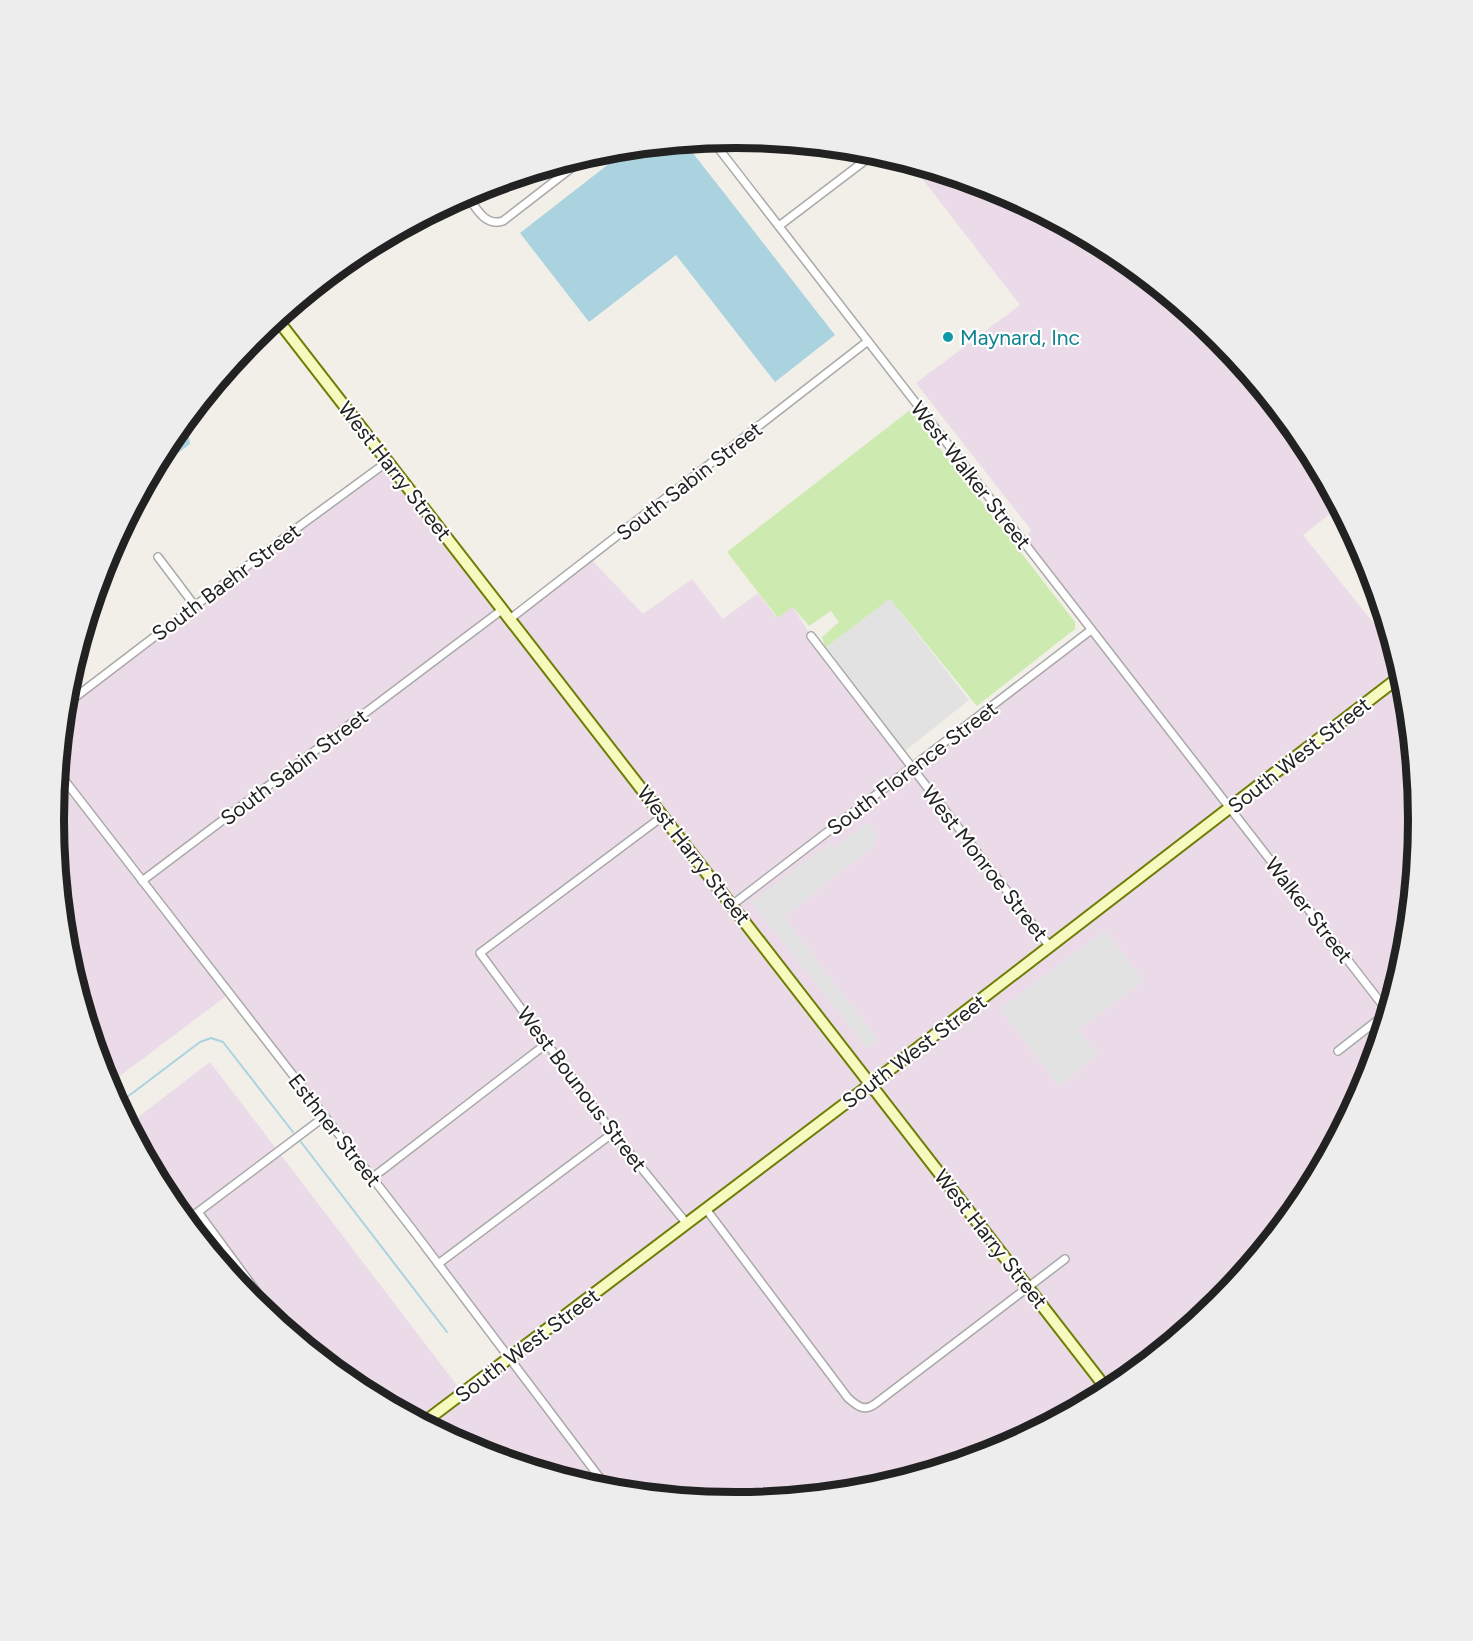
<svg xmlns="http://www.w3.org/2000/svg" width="1473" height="1641" viewBox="0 0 1473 1641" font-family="Figtree,sans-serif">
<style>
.industrial{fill:#ebdbe8}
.grass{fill:#cdebb0}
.parking{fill:#e2e2e2}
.water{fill:#aad3df}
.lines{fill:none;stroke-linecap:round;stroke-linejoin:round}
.stream{stroke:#aad3df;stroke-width:2}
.street-casing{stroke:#a9a9a9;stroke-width:10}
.secondary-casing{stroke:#707d05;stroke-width:14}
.street{stroke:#fff;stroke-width:7}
.secondary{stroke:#f7fabf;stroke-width:10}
.culture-dot{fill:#0f9aa8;stroke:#fff;stroke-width:2}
.labels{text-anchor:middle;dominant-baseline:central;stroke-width:4.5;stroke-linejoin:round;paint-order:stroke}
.culture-label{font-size:21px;fill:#0d838f;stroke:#fff;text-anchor:start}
.street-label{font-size:21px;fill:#222;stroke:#fff}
.rim{fill:none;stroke:#222;stroke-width:8}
</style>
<rect width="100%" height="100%" fill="#f2efe9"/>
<path class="industrial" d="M910,163L998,190L1070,229L1089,254L1101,245L1116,253L1219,338L1304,442L1339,507L1303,535L1395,650L1406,688L1419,821L1406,954L1367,1082L1304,1200L1219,1303L1115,1388L997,1451L869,1490L736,1503L603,1490L475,1451L357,1388L254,1303L169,1199L129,1124L210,1062L462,1392L509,1357L229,994L108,1085L67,953L54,820L58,778L183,936L59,773L65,705L387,462L510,619L590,558L643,614L692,579L723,619L758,593L776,617L793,607L811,636L912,767L1091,630L1023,543L1031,530L916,383L1020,305Z"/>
<path class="grass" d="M910,410L1075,622V629L977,706L890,599L825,648L822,637L839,622L831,611L809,626L793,607L778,618L727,552Z"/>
<path class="parking" d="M890,599L969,700L905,751L825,648Z
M867,822L877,835L876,844L784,917L878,1040L867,1049L751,902L830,843L833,848Z
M1105,931L1144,981L1079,1030L1098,1055L1059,1086L1000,1009Z"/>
<path class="water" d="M685,143L835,335L775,382L676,255L589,322L520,233L628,149Z
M187,419L190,444L152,473L169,441Z"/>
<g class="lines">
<path class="stream" d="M118,1104L200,1042L211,1038L223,1042L293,1132
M301,1142L447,1332"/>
<defs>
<path id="street" d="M712,140L1388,1012
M467,195C476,208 485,227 503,221L587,156
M779,226L875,153
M158,557L195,606
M510,619L868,341
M811,636L1050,947
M65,705L301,525L387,462
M59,773L412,1229L609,1490
M663,816L480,953L613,1133L687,1224
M142,881L503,609
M732,905L1091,630
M1338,1051L1388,1012
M372,1178L546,1044
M706,1209L848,1398C857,1406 864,1412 875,1404L1065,1259
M198,1212L262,1299
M186,1221L324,1117
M438,1264L613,1133"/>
<path id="secondary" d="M277,319L1109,1392
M423,1423L871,1084L1402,675"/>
</defs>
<use href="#street" class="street-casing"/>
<use href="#secondary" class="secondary-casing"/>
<use href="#street" class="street"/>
<use href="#secondary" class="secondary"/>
</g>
<circle class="culture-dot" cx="948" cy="337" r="6"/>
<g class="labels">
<g class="culture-label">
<text x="960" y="337">Maynard, Inc</text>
</g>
<g class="street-label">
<text transform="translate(395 471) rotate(52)">West Harry Street</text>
<text transform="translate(971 475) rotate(52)">West Walker Street</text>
<text transform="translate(689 481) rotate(-38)">South Sabin Street</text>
<text transform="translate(226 582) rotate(-37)">South Baehr Street</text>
<text transform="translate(1299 755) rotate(-38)">South West Street</text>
<text transform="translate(294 767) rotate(-37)">South Sabin Street</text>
<text transform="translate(912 768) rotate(-37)">South Florence Street</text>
<text transform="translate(694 855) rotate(52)">West Harry Street</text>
<text transform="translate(985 863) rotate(52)">West Monroe Street</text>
<text transform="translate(1309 910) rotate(52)">Walker Street</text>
<text transform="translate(914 1051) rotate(-37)">South West Street</text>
<text transform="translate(582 1089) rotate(53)">West Bounous Street</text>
<text transform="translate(335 1130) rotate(52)">Esthner Street</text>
<text transform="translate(991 1239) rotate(52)">West Harry Street</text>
<text transform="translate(527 1345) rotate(-37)">South West Street</text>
</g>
</g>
<path d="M0 0H1473V1641H0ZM64 820a672 672 0 1 1 1344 0a672 672 0 1 1-1344 0Z" fill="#ededed" fill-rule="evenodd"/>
<path class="rim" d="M64 820a672 672 0 1 1 1344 0a672 672 0 1 1-1344 0Z"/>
</svg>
